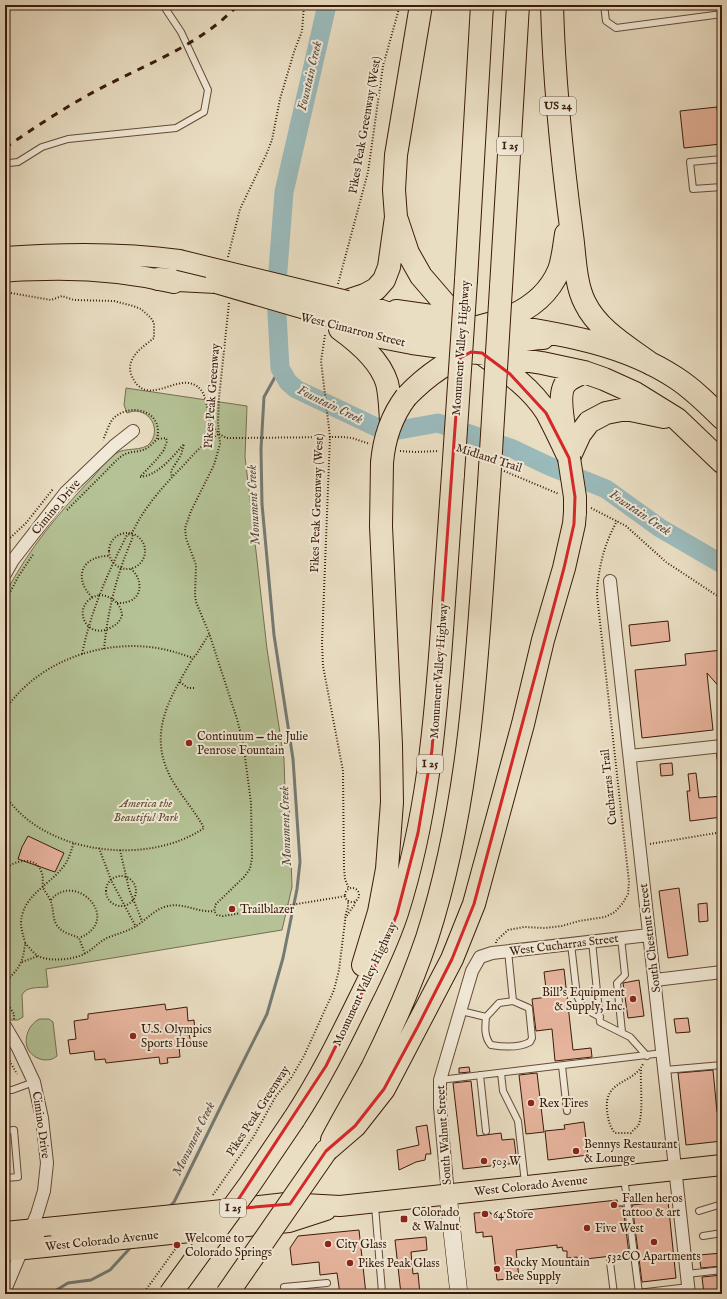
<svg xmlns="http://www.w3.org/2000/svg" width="727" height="1299" viewBox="0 0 727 1299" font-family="'IM FELL English',serif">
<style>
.green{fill:#b4c295;stroke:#776e50}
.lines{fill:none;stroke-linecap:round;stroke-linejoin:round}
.stream{stroke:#747a74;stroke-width:3}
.river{stroke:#9ababb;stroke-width:19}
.building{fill:#e7b49d;stroke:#3a1b0a}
.lane-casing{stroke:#664c38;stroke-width:8}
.street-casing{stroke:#664c38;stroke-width:14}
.secondary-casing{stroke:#3a1b0a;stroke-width:18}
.primary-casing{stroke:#3a1b0a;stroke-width:22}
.highway-casing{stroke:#3a1b0a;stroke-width:24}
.path{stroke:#3a1b0a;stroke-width:2;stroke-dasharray:1 2;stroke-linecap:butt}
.lane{stroke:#f1e9d7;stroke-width:6}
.street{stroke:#f1e9d7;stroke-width:12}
.secondary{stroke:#f1e9d7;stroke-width:17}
.primary{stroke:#e9ddc2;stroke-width:20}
.highway{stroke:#e9ddc2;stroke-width:22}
.rail{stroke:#3a1b0a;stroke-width:3;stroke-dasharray:7 7;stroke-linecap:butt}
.primary-bridge-casing{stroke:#3a1b0a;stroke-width:22;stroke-linecap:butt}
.highway-bridge-casing{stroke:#3a1b0a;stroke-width:24;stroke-linecap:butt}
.primary-bridge{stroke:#e9ddc2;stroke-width:20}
.highway-bridge{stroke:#e9ddc2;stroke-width:22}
.marked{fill:none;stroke:#d62828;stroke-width:3;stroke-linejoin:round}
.poi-dot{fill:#8f2418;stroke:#f1e9d7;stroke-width:1.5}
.labels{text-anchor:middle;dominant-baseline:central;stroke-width:4;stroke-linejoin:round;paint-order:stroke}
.shield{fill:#f1e9d7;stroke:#715948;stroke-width:1}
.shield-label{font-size:11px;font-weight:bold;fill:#3a1b0a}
.street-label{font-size:12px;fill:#3a1b0a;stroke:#f1e9d7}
.poi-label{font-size:12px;fill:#3a1b0a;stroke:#f1e9d7;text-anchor:start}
.park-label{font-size:12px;font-style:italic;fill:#5f4d34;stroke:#f1e9d7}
.water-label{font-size:13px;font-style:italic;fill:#574b3f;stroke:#f1e9d7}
</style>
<rect width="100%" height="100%" fill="#e9ddc2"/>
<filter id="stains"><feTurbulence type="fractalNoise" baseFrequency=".005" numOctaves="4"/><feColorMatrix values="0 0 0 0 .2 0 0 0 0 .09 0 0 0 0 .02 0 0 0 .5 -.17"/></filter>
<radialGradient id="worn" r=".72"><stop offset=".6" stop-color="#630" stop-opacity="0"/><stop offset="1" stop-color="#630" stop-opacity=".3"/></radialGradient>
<path class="green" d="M126,388L247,406L245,457L251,507L267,649L284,759L285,790L289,799L292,887L282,930L46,969L48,987C39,988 26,986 22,995L23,1017L18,1020H9L5,1015V594C29,549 58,513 94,476C97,473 99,470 101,466C105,462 110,458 115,454C125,446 143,453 151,442C162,425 145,405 127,413L124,405Z
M49,1019L53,1022L57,1056C48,1064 33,1059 28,1049C23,1039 29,1023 40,1019C43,1019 46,1019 49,1019Z"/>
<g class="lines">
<path class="stream" d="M169,1207L174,1202L227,1094L267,1014L283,958L297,889L300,862L293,759L274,635L262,504L261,449L264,397L280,368
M50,1294L68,1283L91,1280L110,1270L132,1246"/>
<path class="river" d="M327,5L284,192L276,296L280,368L288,382L296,389L376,427L399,430L438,423L513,449L549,466L606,489L660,528L722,564"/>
</g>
<path class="building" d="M717,107L721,144L684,148L680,111Z
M668,621L670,641L631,646L629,625Z
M722,650V690L707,673L713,730L642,738L635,670L686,665L685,654Z
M672,763L673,775L661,776L660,764Z
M696,773L699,798L722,796V817L690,821L687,791H690L688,774Z
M28,836L64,853L55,872L18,859L22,847Z
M679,888L688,955L668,958L659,891Z
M707,903L708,921L699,922L698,904Z
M564,969L573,1050L591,1048L592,1057L555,1061L552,1029L536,1031L532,999L547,997L544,972Z
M639,980L644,1016L628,1018L623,983Z
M165,1004L166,1010L187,1007L188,1021L194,1020L195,1032L189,1033L191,1045L179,1046L180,1057L167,1058L168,1063L160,1064L159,1057L106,1063L105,1059L95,1060L94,1051L70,1054L68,1040L76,1039L74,1021L88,1019V1014Z
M688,1018L690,1032L676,1033L674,1019Z
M469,1067L470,1072L459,1073V1068Z
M713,1070L717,1112L722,1111V1141L686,1145L678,1073Z
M537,1073L544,1132L526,1134L519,1075Z
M471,1081L477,1136L501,1133L502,1140L514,1139L517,1163L463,1169L453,1083Z
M584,1122L588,1155L548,1160L545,1131L565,1129L564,1125Z
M427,1125L431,1154H426L425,1160L416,1162L399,1170L397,1150L419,1145L416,1127Z
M617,1200L618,1206H623L629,1254L577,1260V1257L567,1258V1251H563L562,1247L557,1248V1245L516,1250L519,1278L497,1280L492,1236L483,1237V1232L476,1233L474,1213L490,1212L491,1214Z
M668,1201L676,1278L642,1282L632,1205Z
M359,1230L366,1294H340L337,1273L320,1275L319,1262L292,1265L290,1248L298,1236Z
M426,1237L427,1250L411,1252L413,1274L418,1273L420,1294H401L395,1240Z
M722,1253V1266L701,1268L699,1255Z
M722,1275V1291L704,1294L702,1277Z"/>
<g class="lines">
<defs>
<path id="lane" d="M604,5L606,21L616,28L722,14
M722,159L690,162L693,189L722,187
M5,160L9,163L18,162L42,147L68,139L176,128L204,112L208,90L181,32L163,5
M719,746L722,770
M621,938L625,975L617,983L622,1032
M592,941L600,1022L630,1037L647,1056
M571,944L577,996L583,1008L600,1017
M461,1011L486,1017C485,1027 484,1037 491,1045C503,1047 519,1048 530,1042L532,1038L529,1008L513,1001L508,951
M486,1017L499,1003L513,1001
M562,1066L567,1111
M665,1070L722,1065
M501,1073L503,1091L518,1121L525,1183
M480,1075L486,1131
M440,1080L663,1053
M5,1090H12L34,1082
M5,1131L14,1130L18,1177L5,1178
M624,1177L639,1293
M375,1206L382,1292
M699,1211L722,1204
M703,1236L722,1233
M610,1262L614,1294
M687,1274L722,1270
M285,1294L284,1287L327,1283
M629,1294L689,1287"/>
<path id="street" d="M5,574L13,560L66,492L114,446L133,431
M610,581L689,1294
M630,756L722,746
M655,980L722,972
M5,1026L18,1048L34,1082L42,1118L47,1163L44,1191L37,1214L5,1290
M448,1195L440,1107V1080L472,971L480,957L492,953L649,935"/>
<path id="secondary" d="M448,1195L459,1294"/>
<path id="primary" d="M5,257C63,253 122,252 179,260
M5,272C18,270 32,270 45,270C88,269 132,273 174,283
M396,310L460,319
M365,335L412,344L471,352
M223,1210L286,1203L340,1206L722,1165
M209,1230L289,1222L326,1210
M5,1232L56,1227
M5,1251L45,1247"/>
<path id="highway" d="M552,5C554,82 562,159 572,235C575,256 575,284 585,303C598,330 628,347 651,364
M397,220L408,253L421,276L452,312L466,323L477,330
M158,279L216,282
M466,280L482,5
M501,287L518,5
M347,301L365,295L376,289L384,280L389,267L396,217L394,190L396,155L421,5
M361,304L419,324
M343,319C365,325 387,330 409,331C461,335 537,324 559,270C563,259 564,246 566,234
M492,323C555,333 622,342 676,378C693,389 708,404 722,418
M340,329C358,342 380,360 387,383C390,395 390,408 391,421
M471,352L542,363L584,372L604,379L635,393L677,419L722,462
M485,356C508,372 532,389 547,413C555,428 562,443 569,458
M406,397C425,377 450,359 477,350C490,346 503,344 516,342C525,340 534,338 543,338
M566,439C564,426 556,390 568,381C572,377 579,375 584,372
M569,458L580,434L589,422L606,413L626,409L664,417
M363,965L379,912L387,869L392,802L391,745L381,526L382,463
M294,1119C319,1081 339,1041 359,1000C373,972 387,943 397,913C427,819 435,727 442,630C446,578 449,526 453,474
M332,1140C345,1115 359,1092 372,1068C393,1026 412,982 427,938C474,792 478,636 489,484
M326,1151L355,1126L384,1089L452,959L474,904L523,724L543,640L564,568L574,524L575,512"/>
</defs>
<use href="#lane" class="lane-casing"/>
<use href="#street" class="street-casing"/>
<use href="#secondary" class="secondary-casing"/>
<use href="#primary" class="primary-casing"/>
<use href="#highway" class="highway-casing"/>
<path class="path" d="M228,257L240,209L266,155L272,140L280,99L294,52L302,31L304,5
M338,284L368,172L383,66L400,5
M5,292L51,300L62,296L74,300L114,301L133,306L141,309L151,318L154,323V338C143,347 126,357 131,374C145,410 175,374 195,385C208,392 206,409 210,421C211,425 216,429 218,433
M229,303L219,398L218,423L220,444L214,465L191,511L185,528L186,538L196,565L195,595L196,602L209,633L237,719L243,742L251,803L252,858L250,869L244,877L216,904L214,911L217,915L223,916L346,896
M325,335L321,361L330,437L322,643L323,666L343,771L344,868L345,879L349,889
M219,434L226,438H236L343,437L352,438L370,444
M158,439L166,438L167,441L164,450L157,459L140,477C159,475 172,457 184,444L181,455L171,471L172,477
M400,451L415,452L439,451
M504,471L559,494
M591,508L626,526L666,562L722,599
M67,510C80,497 93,484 106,471C111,466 116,460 122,456C131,449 141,455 152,444C157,440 158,437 158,431C157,407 125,404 112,420C108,426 106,434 103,440
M109 551a18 18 0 1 1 36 0a18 18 0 1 1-36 0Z
M5,545L10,538L26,523L53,489
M99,595C110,595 121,603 122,615C120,622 116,625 110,628C85,641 69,603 99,595Z
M92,597C72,577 83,555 110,556
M5,602L18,577L34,553
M117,603C121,603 125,603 130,601C144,595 141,577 131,569
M104,649C108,609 117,573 133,537L132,533
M82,654C91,611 107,574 127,535L132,533C144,508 162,487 182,467C193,455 204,442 219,434
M180,682L188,688H196
M5,710C37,662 101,639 157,648C170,650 181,654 193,658
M5,795C43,854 147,867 204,828C195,811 182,797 172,780C146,733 170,698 193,658L196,655L209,634
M650,844L722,832
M99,848L111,880L136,927
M120,850L129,889L142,921
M5,869C15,860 35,856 41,871C44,876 42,882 43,887C44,891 49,896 50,900C54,908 52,916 56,924C61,933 71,934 79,938L85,954
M106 891a15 15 0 1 1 30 0a15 15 0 1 1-30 0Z
M345 895a7 7 0 1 1 14 0a7 7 0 1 1-14 0Z
M51,900C75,870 124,920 79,938
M345,918L355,904V901
M25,943C29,947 33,953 38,956C50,962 74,960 86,953C93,949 98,943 105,939C115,934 127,932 136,926C146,920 153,911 164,907C183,901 196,913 214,911
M496,943V941L508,930L524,927L545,928L562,926L579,921L605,917L615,912L623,903L628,894L629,882L597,595C598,569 604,544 617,521
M22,962L38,956
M5,981C16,973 22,964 24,951C24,948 26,945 25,942C22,931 19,924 23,912C30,892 51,883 63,867C69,860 71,851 74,842
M5,1000L14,1014V1020
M5,1053L17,1074
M641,1070C640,1083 644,1115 638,1126C636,1128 633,1130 631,1133H615C609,1126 608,1118 607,1110C604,1079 633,1085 643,1064
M213,1195L254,1136L276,1096L291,1078L304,1056L334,990L339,970L346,913L348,908V900
M143,1294L176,1248"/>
<use href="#lane" class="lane"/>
<use href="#street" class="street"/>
<use href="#secondary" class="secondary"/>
<use href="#primary" class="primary"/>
<use href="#highway" class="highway"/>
<path class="rail" d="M5,148C38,125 73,102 109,84C154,61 202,43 238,5"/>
<defs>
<path id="primary-bridge" d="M179,260L347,301
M56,1227L223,1210
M45,1247L209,1230"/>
<path id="highway-bridge" d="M216,282L343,319
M569,458L575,497V512
M382,463C384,438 391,417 406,397
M453,474L466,280
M489,484L501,287
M170,1294L250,1184L294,1119
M227,1294L326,1151"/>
</defs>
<use href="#primary-bridge" class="primary-bridge-casing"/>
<use href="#highway-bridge" class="highway-bridge-casing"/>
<use href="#primary-bridge" class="primary-bridge"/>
<use href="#highway-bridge" class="highway-bridge"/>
</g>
<path class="marked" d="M471,352L482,353L510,374L546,413L569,458L575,497L574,524L564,568L474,904L452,959L418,1026L384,1089L355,1126L326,1151L290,1204L232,1209L326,1066L381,954L397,914L418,833L432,750L460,358Z"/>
<g class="poi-dot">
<circle cx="189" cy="743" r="4"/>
<circle cx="232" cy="909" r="4"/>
<circle cx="633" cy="999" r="4"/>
<circle cx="133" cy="1036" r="4"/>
<circle cx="531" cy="1103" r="4"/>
<circle cx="576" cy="1151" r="4"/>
<circle cx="484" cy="1161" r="4"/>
<circle cx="614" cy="1205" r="4"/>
<circle cx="485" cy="1214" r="4"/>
<rect x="400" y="1215" width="8" height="8" rx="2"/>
<circle cx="587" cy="1228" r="4"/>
<circle cx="654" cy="1242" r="4"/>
<circle cx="328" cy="1244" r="4"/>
<circle cx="177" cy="1245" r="4"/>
<circle cx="350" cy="1263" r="4"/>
<circle cx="497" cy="1269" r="4"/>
</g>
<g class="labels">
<g class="shield">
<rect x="540" y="97" width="36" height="18" rx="3"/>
<rect x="497" y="137" width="26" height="18" rx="3"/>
<rect x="417" y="755" width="26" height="18" rx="3"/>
<rect x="220" y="1199" width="26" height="18" rx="3"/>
</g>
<g class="shield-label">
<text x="558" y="106">US 24</text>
<text x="510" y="146">I 25</text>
<text x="430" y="764">I 25</text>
<text x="233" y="1208">I 25</text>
</g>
<g class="street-label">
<text transform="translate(365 125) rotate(-80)">Pikes Peak Greenway (West)</text>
<text transform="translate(353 330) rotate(14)">West Cimarron Street</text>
<text transform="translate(461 348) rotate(-86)">Monument Valley Highway</text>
<text transform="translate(212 396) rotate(-86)">Pikes Peak Greenway</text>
<text transform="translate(489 458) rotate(18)">Midland Trail</text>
<text transform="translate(317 503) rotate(-88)">Pikes Peak Greenway (West)</text>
<text transform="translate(56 507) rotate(-50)">Cimino Drive</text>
<text transform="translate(439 671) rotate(-86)">Monument Valley Highway</text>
<text transform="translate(609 787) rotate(-96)">Cucharras Trail</text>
<text transform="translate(650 938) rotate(-97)">South Chestnut Street</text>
<text transform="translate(564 945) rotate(-7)">West Cucharras Street</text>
<text transform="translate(365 984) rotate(-65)">Monument Valley Highway</text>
<text transform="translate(258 1111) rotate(-57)">Pikes Peak Greenway</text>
<text transform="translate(41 1125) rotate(82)">Cimino Drive</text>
<text transform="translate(444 1135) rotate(-94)">South Walnut Street</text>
<text transform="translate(531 1186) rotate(-6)">West Colorado Avenue</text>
<text transform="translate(102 1241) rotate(-6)">West Colorado Avenue</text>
</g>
<g class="poi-label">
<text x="197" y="736">Continuum — the Julie<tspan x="197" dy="14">Penrose Fountain</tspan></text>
<text x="240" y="909">Trailblazer</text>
<text x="625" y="992" text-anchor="end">Bill's Equipment<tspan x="625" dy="14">&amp; Supply, Inc.</tspan></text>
<text x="141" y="1029">U.S. Olympics<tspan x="141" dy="14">Sports House</tspan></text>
<text x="539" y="1103">Rex Tires</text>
<text x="584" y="1144">Bennys Restaurant<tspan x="584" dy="14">&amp; Lounge</tspan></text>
<text x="492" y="1161">503 W</text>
<text x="622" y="1198">Fallen heros<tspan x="622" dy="14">tattoo &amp; art</tspan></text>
<text x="412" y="1212">Colorado<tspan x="412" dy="14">&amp; Walnut</tspan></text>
<text x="493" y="1214">64 Store</text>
<text x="595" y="1228">Five West</text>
<text x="185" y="1238">Welcome to<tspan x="185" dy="14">Colorado Springs</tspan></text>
<text x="336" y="1244">City Glass</text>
<text x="654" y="1256" text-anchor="middle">532CO Apartments</text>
<text x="505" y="1262">Rocky Mountain<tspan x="505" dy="14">Bee Supply</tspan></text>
<text x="358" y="1263">Pikes Peak Glass</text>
</g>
<g class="park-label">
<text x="146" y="803">America the<tspan x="146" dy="14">Beautiful Park</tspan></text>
</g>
<g class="water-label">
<text transform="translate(310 76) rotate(-77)">Fountain Creek</text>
<text transform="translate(330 405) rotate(26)">Fountain Creek</text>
<text transform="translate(254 505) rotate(-93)">Monument Creek</text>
<text transform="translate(640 513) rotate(34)">Fountain Creek</text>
<text transform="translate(286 826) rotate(-92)">Monument Creek</text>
<text transform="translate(194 1139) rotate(-64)">Monument Creek</text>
</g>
</g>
<rect width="727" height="1299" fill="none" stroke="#e9ddc2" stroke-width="20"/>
<rect x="6" y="6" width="715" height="1287" fill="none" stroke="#3a1b0a" stroke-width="2"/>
<rect x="10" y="10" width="707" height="1279" fill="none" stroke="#3a1b0a"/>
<rect width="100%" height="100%" filter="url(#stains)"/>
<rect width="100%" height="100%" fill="url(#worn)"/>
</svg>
